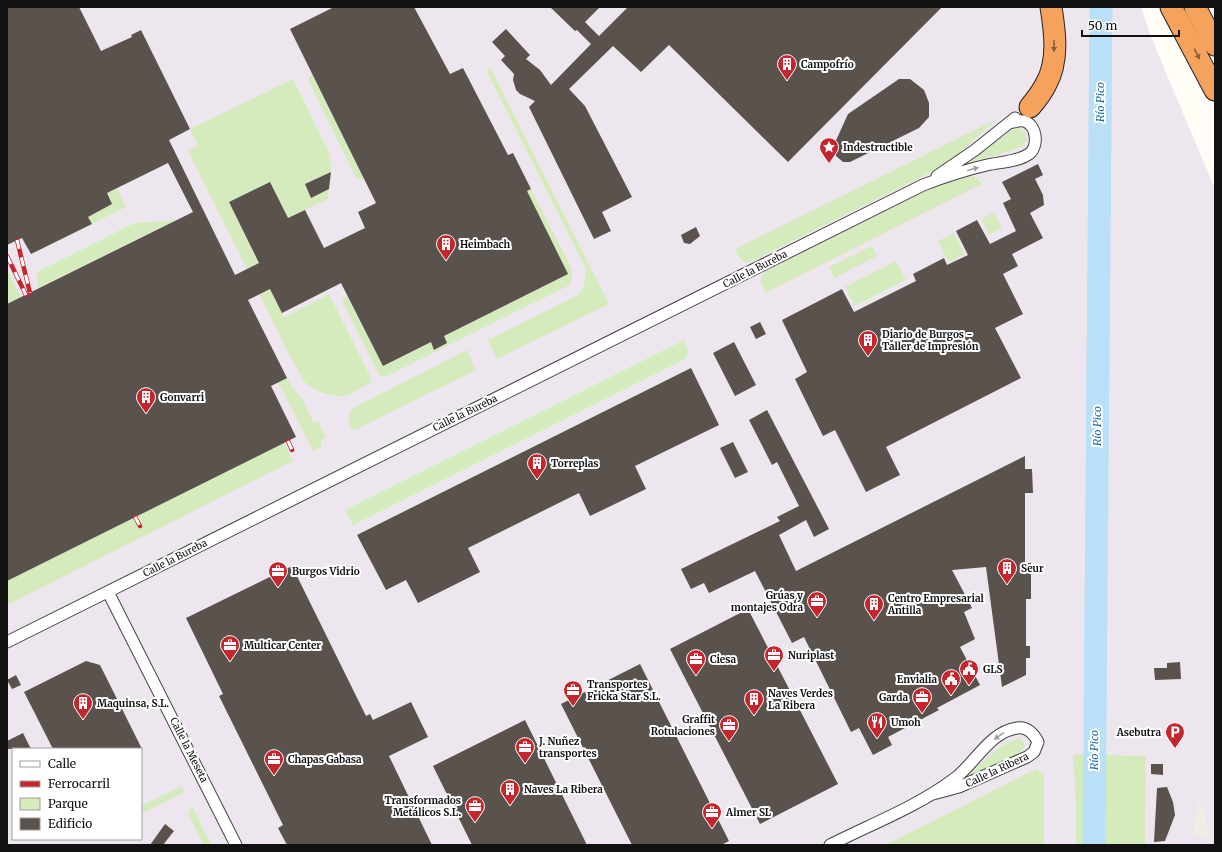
<svg xmlns="http://www.w3.org/2000/svg" width="1222" height="852" viewBox="0 0 1222 852" font-family="Merriweather,serif">
<style>
.industrial{fill:#eee6ef;fill-rule:evenodd}
.green{fill:#d5ebbd}
.plaza{fill:#f1ede2}
.lines{fill:none;stroke-linecap:round;stroke-linejoin:round}
.river{stroke:#b9e0f7;stroke-width:23}
.building{fill:#5a524d}
.minor-casing{stroke:#444;stroke-width:13}
.motorway-casing{stroke:#222;stroke-width:23}
.minor{stroke:#fff;stroke-width:11}
.motorway{stroke:#f5a25d;stroke-width:21}
.rail-casing{stroke:#c4262e;stroke-width:4.5}
.rail{stroke:#fff;stroke-width:3;stroke-dasharray:9;stroke-linecap:butt}
.oneway{fill:#8e613b}
.oneway2{fill:#a0a0a0}
.labels{text-anchor:middle;dominant-baseline:central;stroke-width:4;stroke-linejoin:round;paint-order:stroke}
.poi-label{font-size:10px;font-weight:bold;fill:#111;stroke:#fff;text-anchor:start}
.street-label{font-size:10px;fill:#111;stroke:#fff}
.water-label{font-size:11px;font-style:italic;fill:#1768a6;stroke:#fff}
</style>
<rect width="100%" height="100%" fill="#fffdf5"/>
<path class="industrial" d="M7,7H1141L1151,37L1215,189V845H7ZM13,749H141V839H13Z"/>
<path class="green" d="M490,67L609,304L497,359L488,340L578,295C585,286 587,278 585,267L487,72Z
M312,74L365,179H359L355,176L310,84L309,78Z
M293,79L330,155L331,172L305,184L311,197L329,189L328,199L288,218L269,182L229,202L259,263L247,269L188,151L198,145L190,129Z
M997,119L958,154L931,172L750,262H744L738,256L735,249Z
M1015,128H1020L1025,132L1027,140L1022,147L964,165Z
M971,176L977,178L982,184L765,293L760,280L764,272L926,190L943,183Z
M117,188L126,207L92,224L88,217L112,204L107,193Z
M531,189L572,269V281L568,286L385,377L379,375L342,301L347,296L383,366L568,274L527,191Z
M994,213L1002,228L989,235L981,219Z
M176,220L38,288L37,272L134,223Z
M954,233L965,254L949,262L938,241Z
M872,246L877,256L834,278L829,267Z
M896,261L906,280L855,306L845,287Z
M7,269L21,297L7,304Z
M270,289L284,317L329,294L370,376L371,382L369,384L350,394L340,397L322,393L306,384L288,353L260,295Z
M684,340L688,352L685,359L353,525L345,510Z
M467,350L476,370L355,430L349,427V414L353,408Z
M287,378L294,390L301,397L314,423L318,421L326,438L321,440V447L313,451L278,382Z
M284,443L293,461L7,605V581Z
M1016,739H1021L1025,745L1019,754L960,781L1001,746Z
M1073,754L1146,756L1145,845H1076V804Z
M1036,769L1044,775V845H885Z
M182,786L185,792L141,814V806Z
M192,806L211,845H204L188,814Z"/>
<path class="plaza" d="M1200,804L1202,806L1210,836L1192,834L1197,815V805Z"/>
<g class="lines">
<path class="river" d="M1094,845L1101,7"/>
</g>
<path class="building" d="M7,7H79L101,51L132,37L131,35L141,30L190,129L169,140L235,275L259,263L229,202L270,182L288,218L305,210L324,248L365,228L358,212L376,203L290,29L334,7H414L450,74L463,68L508,155L513,153L531,189L527,191L568,274L444,336L447,343L434,350L431,342L383,366L341,283L282,313L270,289L248,300L287,378L271,386L296,437L7,581V304L193,212L168,163L107,193L112,204L88,217L92,224L31,254L22,238L7,245Z
M550,7H600L585,22L599,36L628,7H942L788,162L669,45L641,72L613,46L569,89L585,106L632,197L602,212L611,231L594,239L529,107L535,101L520,94L516,90L513,80L514,74L501,60L505,56L492,42L506,29L530,55L526,59L540,70L551,85L591,44L577,30L575,31Z
M899,79H910L924,90L929,103V117L919,128L850,162H843L836,156L833,147L848,114Z
M1038,164L1043,175L1035,179L1043,195L1044,205L1030,213L1043,238L1012,254L1018,266L1003,274L1023,314L995,328L1021,378L886,447L900,475L866,492L835,430L823,436L795,379L807,372L782,320L842,289L854,312L916,281L913,274L944,258L947,265L968,255L956,231L977,220L990,244L1016,231L1003,203L1011,199L1002,182Z
M331,172L329,189L311,198L305,184Z
M696,227L700,236L690,244L684,243L681,235Z
M760,322L766,334L756,339L750,327Z
M734,342L756,385L735,396L713,353Z
M691,368L719,425L635,466L646,489L590,516L579,493L468,548L480,572L418,603L406,580L386,590L357,535Z
M767,410L829,529L814,537L806,520L779,535L796,571L1025,456V469H1032L1033,493H1025V563H1031V599H1026V646H1030V658H1026V675L1002,687L986,567L952,570L972,608L964,612L975,639L960,647L980,685L937,708L939,710L888,737L892,745L873,755L859,728L851,732L804,637L792,643L755,571L709,593L704,583L691,589L681,569L780,521L777,517L799,506L777,462L772,465L749,420Z
M733,442L748,472L735,478L720,448Z
M292,566L366,716L370,714L373,720L411,702L428,737L389,756L432,845H287L278,828L283,825L219,696L223,694L186,618Z
M748,609L838,784L760,824L670,649Z
M86,661L100,665L142,749H53L24,692Z
M1180,662L1181,679L1155,680L1154,668H1167V663Z
M640,664L729,841L721,845H632L561,704Z
M16,675L21,685L12,689L7,680Z
M525,720L587,845H472L433,766Z
M23,733L31,749H7V741Z
M1151,764H1163V775L1151,774Z
M1167,787L1173,802L1175,815L1165,841L1154,842L1157,788Z
M165,824L174,831L163,845H150Z"/>
<g class="lines">
<defs>
<path id="minor" d="M937,176L975,150L1015,118
M108,592L236,845
M7,642L923,185C944,177 965,170 987,165C1000,162 1017,162 1029,154C1039,146 1037,125 1024,121C1020,120 1014,122 1009,123
M830,845C871,824 917,807 954,779C975,764 989,732 1017,728C1027,726 1034,734 1038,742L1034,752L1027,757L959,787L933,794"/>
<path id="motorway" d="M1171,7L1215,90
M1195,7L1215,45
M1030,107C1036,100 1042,92 1046,84C1059,61 1055,32 1051,7"/>
</defs>
<use href="#minor" class="minor-casing"/>
<use href="#motorway" class="motorway-casing"/>
<use href="#minor" class="minor"/>
<use href="#motorway" class="motorway"/>
<defs>
<path id="rail" d="M17,240L30,293
M7,256L26,295
M288,441L292,450
M135,517L140,526"/>
</defs>
<use href="#rail" class="rail-casing"/>
<use href="#rail" class="rail"/>
</g>
<defs><path id="oneway-solid" d="M-6-.8H1V-3.2L6.5 0L1 3.2V.8H-6Z"/></defs>
<g class="oneway">
<use href="#oneway-solid" transform="translate(1054 46) rotate(90)"/>
<use href="#oneway-solid" transform="translate(1197 54) rotate(63)"/>
</g>
<g class="oneway2">
<use href="#oneway-solid" transform="translate(973 169) rotate(-15)"/>
<use href="#oneway-solid" transform="translate(999 736) rotate(145)"/>
</g>
<defs>
<symbol id="building-pin" viewBox="-11 -11 22 30"><path d="M0 17L-7.5 6A9.5 9.5 0 1 1 7.5 6Z" fill="#c4262e" stroke="#fff"/><path d="M-4-6H4V6H1V3H-1V6H-4ZM-2.5-4.3h1.7v1.8h-1.7ZM.8-4.3h1.7v1.8H.8ZM-2.5-1h1.7V.8h-1.7ZM.8-1h1.7V.8H.8Z" fill="#fff"/></symbol>
<symbol id="sight-pin" viewBox="-11 -11 22 30"><path d="M0 17L-7.5 6A9.5 9.5 0 1 1 7.5 6Z" fill="#c4262e" stroke="#fff"/><path d="M0-6L1.8-2.2L6-1.7L2.9 1.2L3.7 5.4L0 3.3L-3.7 5.4L-2.9 1.2L-6-1.7L-1.8-2.2Z" fill="#fff"/></symbol>
<symbol id="office-pin" viewBox="-11 -11 22 30"><path d="M0 17L-7.5 6A9.5 9.5 0 1 1 7.5 6Z" fill="#c4262e" stroke="#fff"/><path d="M-6-3h4V-5.5h4V-3h4V5H-6ZM-1-4.5V-3h2v-1.5ZM-6 0V1H6V0Z" fill="#fff"/></symbol>
<symbol id="civic-pin" viewBox="-11 -11 22 30"><path d="M0 17L-7.5 6A9.5 9.5 0 1 1 7.5 6Z" fill="#c4262e" stroke="#fff"/><path d="M-.6-6.5H3V-4.5H.6V-3L4-1V1h2V6H-6V1h2V-1L-.6-3ZM-1.2 2.5V6h2.4V2.5Z" fill="#fff"/></symbol>
<symbol id="restaurant-pin" viewBox="-11 -11 22 30"><path d="M0 17L-7.5 6A9.5 9.5 0 1 1 7.5 6Z" fill="#c4262e" stroke="#fff"/><path d="M-5-6h1v4h1v-4h1v4h1v-4h1v5L-1.5 .5V6h-2V.5L-5-1ZM5-6V6H3V1.5H1.5Q1.5-4 5-6Z" fill="#fff"/></symbol>
<symbol id="parking-pin" viewBox="-11 -11 22 30"><path d="M0 17L-7.5 6A9.5 9.5 0 1 1 7.5 6Z" fill="#c4262e" stroke="#fff"/><path d="M-3.5-5.5H1a3.5 3.5 0 0 1 0 7H-1V5.5H-3.5ZM-1-3.4V-.6H.8a1.4 1.4 0 0 0 0-2.8Z" fill="#fff"/></symbol>
</defs>
<g fill-rule="evenodd">
<use href="#building-pin" x="776" y="53" width="22" height="30"/>
<use href="#sight-pin" x="818" y="136" width="22" height="30"/>
<use href="#building-pin" x="435" y="233" width="22" height="30"/>
<use href="#building-pin" x="857" y="329" width="22" height="30"/>
<use href="#building-pin" x="135" y="386" width="22" height="30"/>
<use href="#building-pin" x="526" y="452" width="22" height="30"/>
<use href="#building-pin" x="996" y="557" width="22" height="30"/>
<use href="#office-pin" x="267" y="560" width="22" height="30"/>
<use href="#office-pin" x="806" y="590" width="22" height="30"/>
<use href="#building-pin" x="863" y="593" width="22" height="30"/>
<use href="#office-pin" x="219" y="634" width="22" height="30"/>
<use href="#office-pin" x="763" y="644" width="22" height="30"/>
<use href="#office-pin" x="685" y="648" width="22" height="30"/>
<use href="#civic-pin" x="958" y="658" width="22" height="30"/>
<use href="#civic-pin" x="940" y="668" width="22" height="30"/>
<use href="#office-pin" x="562" y="679" width="22" height="30"/>
<use href="#office-pin" x="911" y="686" width="22" height="30"/>
<use href="#building-pin" x="743" y="688" width="22" height="30"/>
<use href="#building-pin" x="72" y="692" width="22" height="30"/>
<use href="#restaurant-pin" x="866" y="711" width="22" height="30"/>
<use href="#office-pin" x="718" y="714" width="22" height="30"/>
<use href="#parking-pin" x="1164" y="721" width="22" height="30"/>
<use href="#office-pin" x="514" y="736" width="22" height="30"/>
<use href="#office-pin" x="263" y="748" width="22" height="30"/>
<use href="#building-pin" x="499" y="778" width="22" height="30"/>
<use href="#office-pin" x="464" y="795" width="22" height="30"/>
<use href="#office-pin" x="701" y="801" width="22" height="30"/>
</g>
<g class="labels">
<g class="poi-label">
<text x="801" y="64">Campofrío</text>
<text x="843" y="147">Indestructible</text>
<text x="460" y="244">Heimbach</text>
<text x="882" y="334">Diario de Burgos -<tspan x="882" dy="12">Taller de Impresión</tspan></text>
<text x="160" y="397">Gonvarri</text>
<text x="551" y="463">Torreplas</text>
<text x="1021" y="568">Seur</text>
<text x="292" y="571">Burgos Vidrio</text>
<text x="803" y="595" text-anchor="end">Grúas y<tspan x="803" dy="12">montajes Odra</tspan></text>
<text x="888" y="598">Centro Empresarial<tspan x="888" dy="12">Antilla</tspan></text>
<text x="244" y="645">Multicar Center</text>
<text x="788" y="655">Nuriplast</text>
<text x="710" y="659">Ciesa</text>
<text x="983" y="669">GLS</text>
<text x="937" y="679" text-anchor="end">Envialia</text>
<text x="587" y="684">Transportes<tspan x="587" dy="12">Fricka Star S.L.</tspan></text>
<text x="768" y="693">Naves Verdes<tspan x="768" dy="12">La Ribera</tspan></text>
<text x="908" y="697" text-anchor="end">Garda</text>
<text x="97" y="703">Maquinsa, S.L.</text>
<text x="715" y="719" text-anchor="end">Graffit<tspan x="715" dy="12">Rotulaciones</tspan></text>
<text x="891" y="722">Umoh</text>
<text x="1161" y="732" text-anchor="end">Asebutra</text>
<text x="539" y="741">J. Nuñez<tspan x="539" dy="12">transportes</tspan></text>
<text x="288" y="759">Chapas Gabasa</text>
<text x="524" y="789">Naves La Ribera</text>
<text x="461" y="800" text-anchor="end">Transformados<tspan x="461" dy="12">Metálicos S.L.</tspan></text>
<text x="726" y="812">Almer SL</text>
</g>
<g class="street-label">
<text transform="translate(755 269) rotate(-27)">Calle la Bureba</text>
<text transform="translate(465 413) rotate(-26)">Calle la Bureba</text>
<text transform="translate(175 558) rotate(-27)">Calle la Bureba</text>
<text transform="translate(189 750) rotate(63)">Calle la Meseta</text>
<text transform="translate(997 770) rotate(-25)">Calle la Ribera</text>
</g>
<g class="water-label">
<text transform="translate(1100 102) rotate(-90)">Río Pico</text>
<text transform="translate(1097 426) rotate(-90)">Río Pico</text>
<text transform="translate(1094 750) rotate(-90)">Río Pico</text>
</g>
</g>
<rect width="1222" height="852" fill="none" stroke="#111111" stroke-width="16"/>
<rect x="12" y="748" width="130" height="92" fill="#ffffff" stroke="#a0a0a0"/>
<rect x="20" y="761" width="20" height="6" fill="#ffffff" stroke="#a0a0a0"/>
<text x="48" y="768" font-size="12" fill="#111111">Calle</text>
<rect x="20" y="781" width="20" height="6" fill="#c4262e" stroke="#a0a0a0"/>
<text x="48" y="788" font-size="12" fill="#111111">Ferrocarril</text>
<rect x="20" y="798" width="20" height="12" fill="#d5ebbd" stroke="#a0a0a0"/>
<text x="48" y="808" font-size="12" fill="#111111">Parque</text>
<rect x="20" y="818" width="20" height="12" fill="#5a524d" stroke="#a0a0a0"/>
<text x="48" y="828" font-size="12" fill="#111111">Edificio</text>
<path d="M1082 30v6h97v-6" fill="none" stroke="#111111" stroke-width="2"/>
<text x="1088" y="30" font-size="12" fill="#111111" stroke="#ffffff" stroke-width="3" paint-order="stroke">50 m</text>
</svg>
